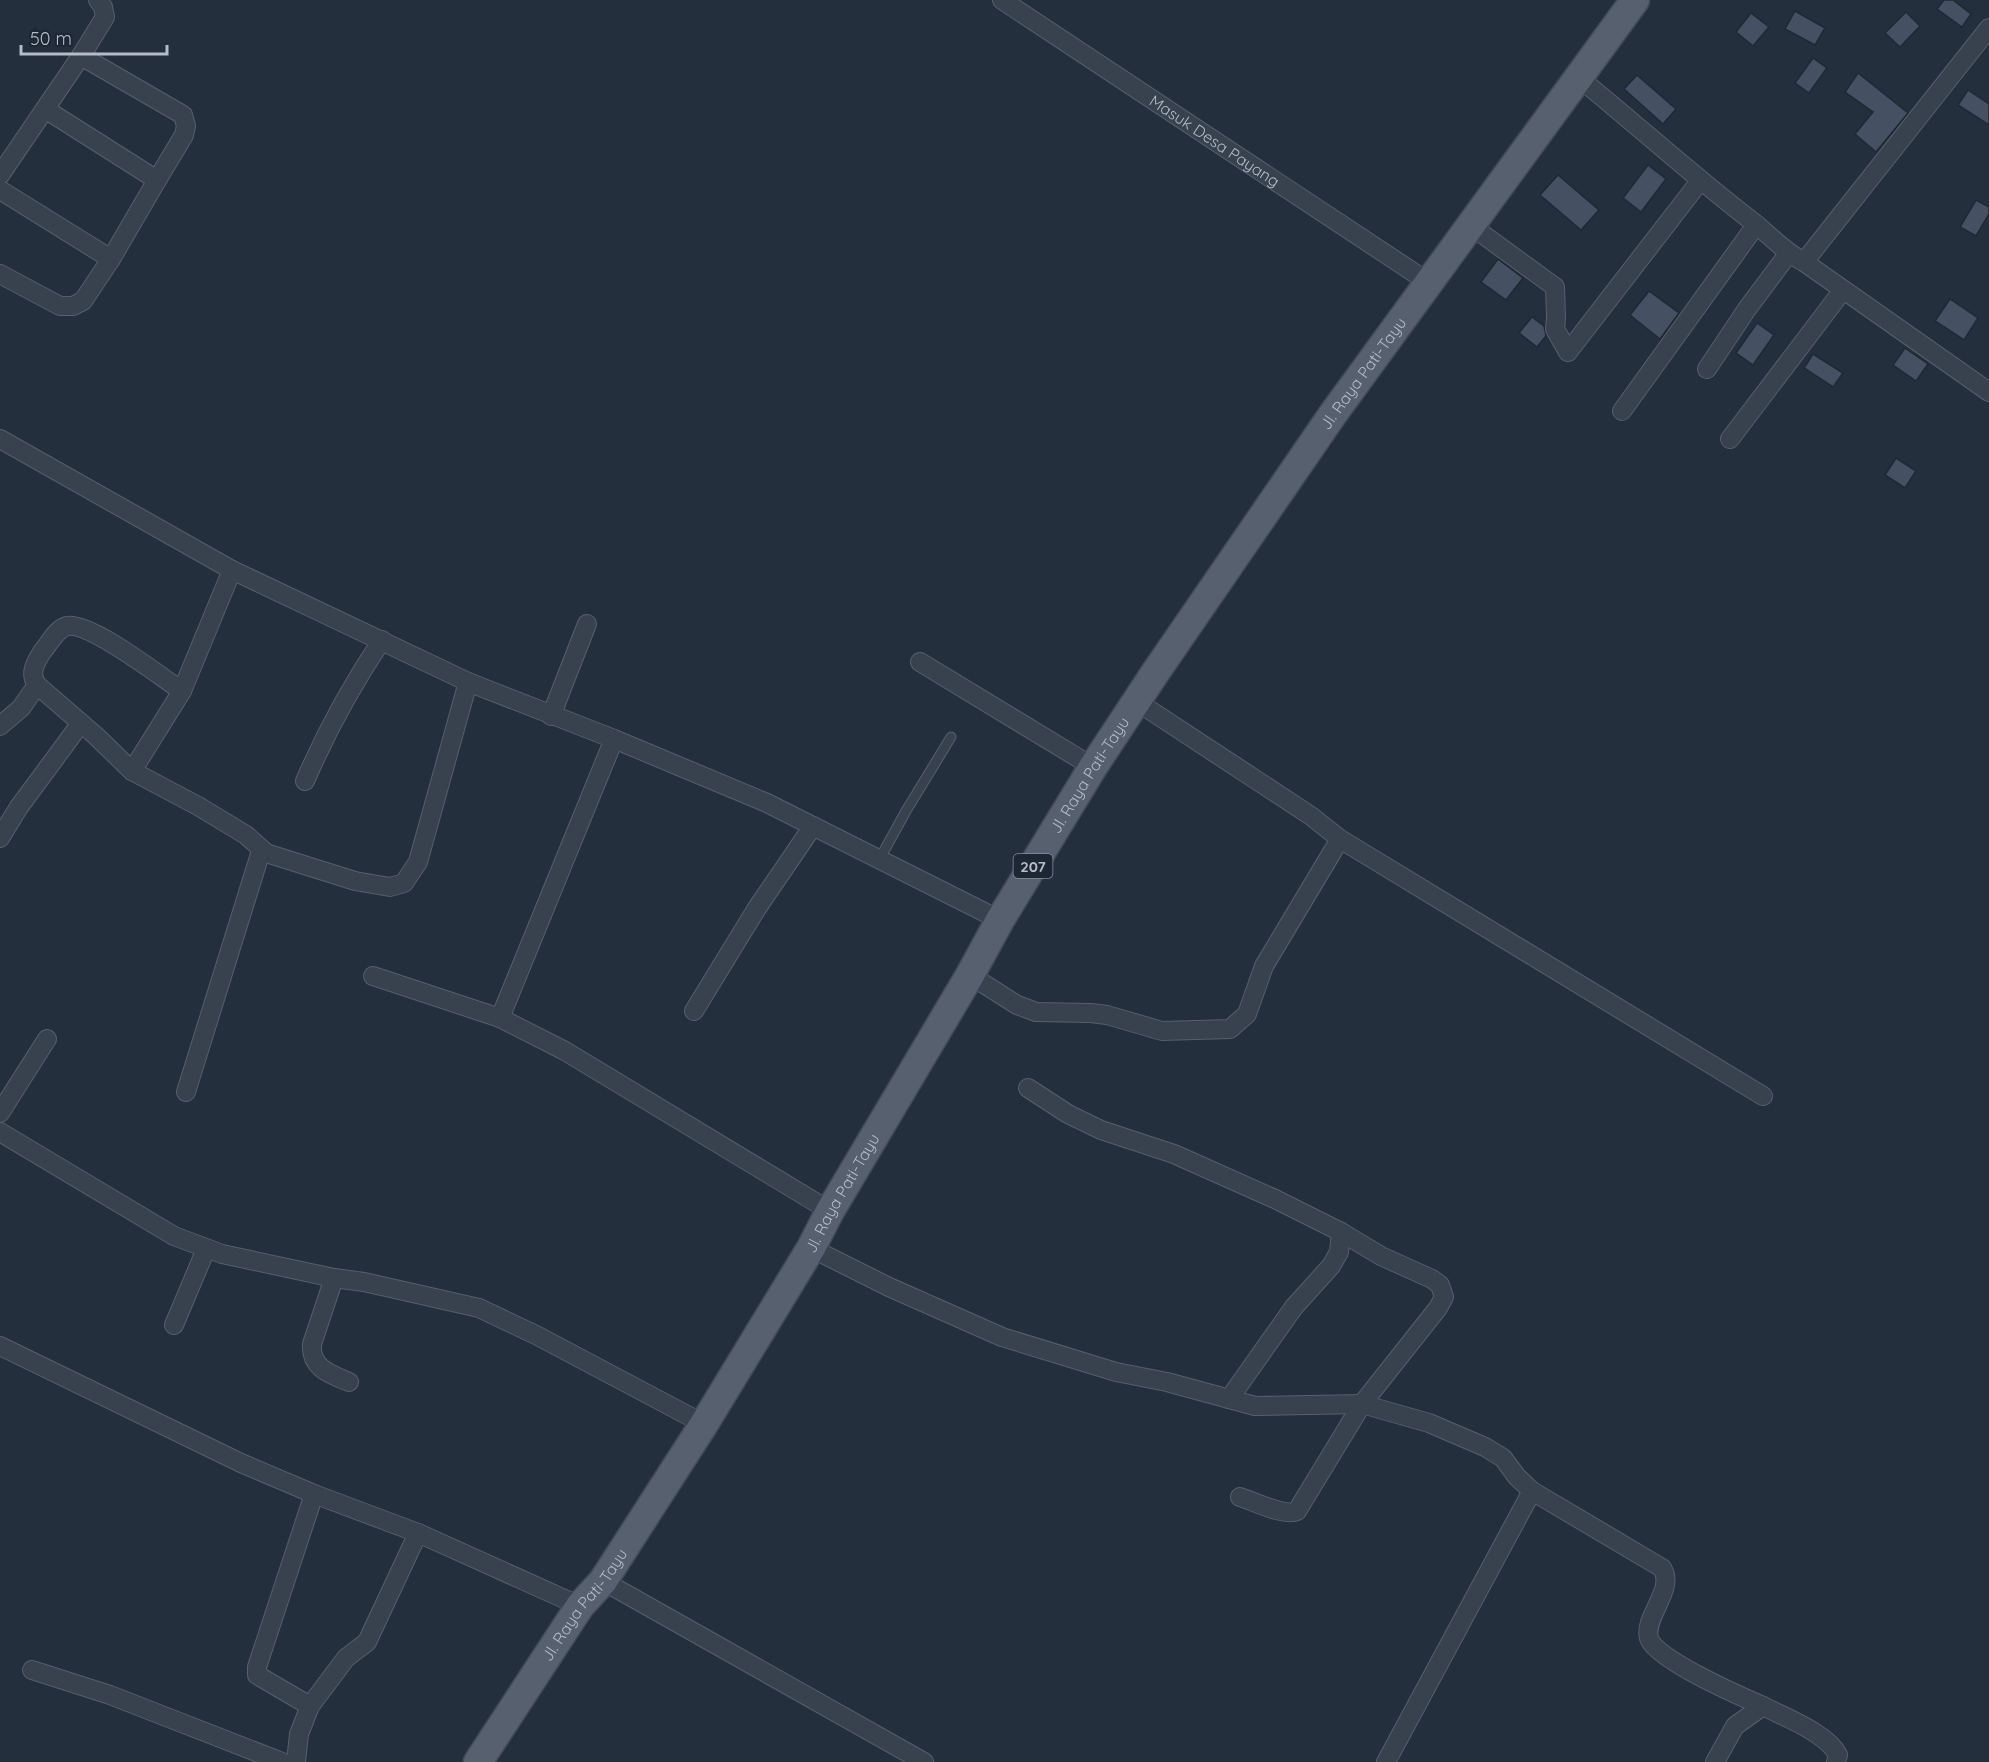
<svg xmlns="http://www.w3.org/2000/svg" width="1989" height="1762" viewBox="0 0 1989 1762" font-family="Quicksand,sans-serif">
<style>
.building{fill:#455162;stroke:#1f2835;stroke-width:1.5}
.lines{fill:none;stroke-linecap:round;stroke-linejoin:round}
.lane-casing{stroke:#565f6c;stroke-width:11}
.street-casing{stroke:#565f6c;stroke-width:20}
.primary-casing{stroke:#414a57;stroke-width:31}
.lane{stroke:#38414e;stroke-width:9}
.street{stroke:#38414e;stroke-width:18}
.primary{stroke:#56606e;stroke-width:28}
.labels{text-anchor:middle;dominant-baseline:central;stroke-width:5;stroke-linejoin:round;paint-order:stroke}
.shield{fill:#1d2633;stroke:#878f9c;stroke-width:1.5}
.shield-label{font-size:15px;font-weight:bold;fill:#b4bcc9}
.street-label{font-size:16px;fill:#b4bcc9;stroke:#1d2633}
</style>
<rect width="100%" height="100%" fill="#242f3e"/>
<path class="building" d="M1944,0H1953L1971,14L1962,27L1937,9Z
M1795,11L1825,28L1815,45L1785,29Z
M1906,12L1920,26L1900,47L1885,33Z
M1751,13L1769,27L1753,46L1736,32Z
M1813,58L1827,68L1809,93L1795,83Z
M1858,73L1908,113L1876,152L1855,134L1873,112L1845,92Z
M1637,75L1676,109L1663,124L1624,89Z
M1968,90L1989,104V125L1958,105Z
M1648,165L1666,179L1641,212L1623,198Z
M1558,175L1599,210L1581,230L1540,195Z
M1976,200L1989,207V214L1976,236L1960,227Z
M1498,259L1523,278L1506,300L1481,282Z
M1649,291L1679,313L1660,339L1630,315Z
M1950,299L1978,318L1964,340L1935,321Z
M1532,317L1544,326L1546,336L1537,347L1519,333Z
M1757,323L1774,335L1753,365L1736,353Z
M1905,348L1928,364L1916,381L1893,365Z
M1813,354L1843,373L1833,387L1804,368Z
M1896,458L1916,471L1905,488L1885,475Z"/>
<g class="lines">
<defs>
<path id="lane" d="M879,860L906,811L951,737"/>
<g id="street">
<path id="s1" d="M1002,0L1428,282"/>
<path d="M81,56L183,115L186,126L184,135L157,180"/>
<path d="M1578,77C1637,125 1693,176 1753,222C1771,236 1783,251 1804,262L1989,392"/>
<path d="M0,175L81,56L105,17L103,7L98,0"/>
<path d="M0,190L111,259"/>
<path d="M1470,225L1555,287L1556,318L1555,329L1568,352L1700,181"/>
<path d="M1804,262L1989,28"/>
<path d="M0,274L60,306H73L83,301L111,259L157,180L45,109"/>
<path d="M1707,369L1747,309L1788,254"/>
<path d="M1622,411L1756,225"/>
<path d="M0,439L232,570L468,682L614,739L767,803L1000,920"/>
<path d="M1730,439L1843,290"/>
<path d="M920,662L1093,767"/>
<path d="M182,691C161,677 91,622 67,626C56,629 49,644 42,652C35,663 29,674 37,685L96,736L132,771L198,806L246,835L266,853L355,881L390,887L404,883L418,862L468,682"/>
<path d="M1136,701L1311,816L1340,839L1763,1096"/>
<path d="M551,716L587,624"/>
<path d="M0,726L21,708L37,685"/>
<path d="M132,771L182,691L232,570"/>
<path d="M305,781C327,730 351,686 382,640"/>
<path d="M0,838L19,807L81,723"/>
<path d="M970,975L1017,1005L1036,1012L1091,1013L1107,1015L1162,1031L1230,1029L1247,1014L1264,966L1340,839"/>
<path d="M373,976L500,1018L614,739"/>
<path d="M694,1011L757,908L813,826"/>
<path d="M500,1018L565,1051L830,1211"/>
<path d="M1028,1088L1068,1114L1101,1130L1174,1154L1275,1199L1341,1232L1339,1252L1331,1266L1294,1307L1229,1399"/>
<path d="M186,1092L261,851"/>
<path d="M0,1113L47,1039"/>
<path d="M0,1132L174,1236L222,1254L334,1278L364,1282L479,1308L536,1335L704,1424"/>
<path d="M811,1248L889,1287L1002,1337L1116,1372L1167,1382L1255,1406L1362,1404L1429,1423L1485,1447L1503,1458L1517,1477L1532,1491L1662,1568C1676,1589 1643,1617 1649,1638C1653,1658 1742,1697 1763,1706L1735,1726L1715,1762"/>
<path d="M334,1278L312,1344C310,1368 330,1374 349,1382"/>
<path d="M174,1325L206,1249"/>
<path d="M0,1346L241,1463L314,1494L418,1533L580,1606"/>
<path d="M1240,1497C1253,1501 1285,1517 1297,1511L1362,1404L1438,1308L1444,1297L1440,1285L1432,1279L1381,1256L1341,1232"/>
<path d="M603,1581L924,1762"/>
<path d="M32,1670L110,1695L282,1762"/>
<path d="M310,1706L262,1678L257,1675V1667L314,1494"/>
<path d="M1763,1706C1784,1717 1827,1733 1838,1755L1836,1762"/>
<path d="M296,1762L299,1734L310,1706L346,1658L367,1642L418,1533"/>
<path d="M1386,1762L1532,1491"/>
</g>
<g id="primary">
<path id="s2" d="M478,1762L580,1606L603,1581L704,1424L811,1248L830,1211L970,975L1000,920L1093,767L1155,673L1333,414L1635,0"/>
</g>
</defs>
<use href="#lane" class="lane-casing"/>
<use href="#street" class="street-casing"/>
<use href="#primary" class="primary-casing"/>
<use href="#lane" class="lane"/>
<use href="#street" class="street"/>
<use href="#primary" class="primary"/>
</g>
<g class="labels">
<rect class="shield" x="1013.5" y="854" width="39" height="24" rx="4.5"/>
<g class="shield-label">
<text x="1033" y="866">207</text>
</g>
<g class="street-label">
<text stroke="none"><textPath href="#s1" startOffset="255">Masuk Desa Payang</textPath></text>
<text stroke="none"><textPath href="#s2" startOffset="1648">Jl. Raya Pati-Tayu</textPath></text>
<text stroke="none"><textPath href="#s2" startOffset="1162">Jl. Raya Pati-Tayu</textPath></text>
<text stroke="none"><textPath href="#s2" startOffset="676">Jl. Raya Pati-Tayu</textPath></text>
<text stroke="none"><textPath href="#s2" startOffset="190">Jl. Raya Pati-Tayu</textPath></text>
</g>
</g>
<path d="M21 45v9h146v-9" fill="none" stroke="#b4bcc9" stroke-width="3"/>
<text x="30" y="45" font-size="18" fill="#b4bcc9" stroke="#1d2633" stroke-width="4.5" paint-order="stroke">50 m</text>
</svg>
